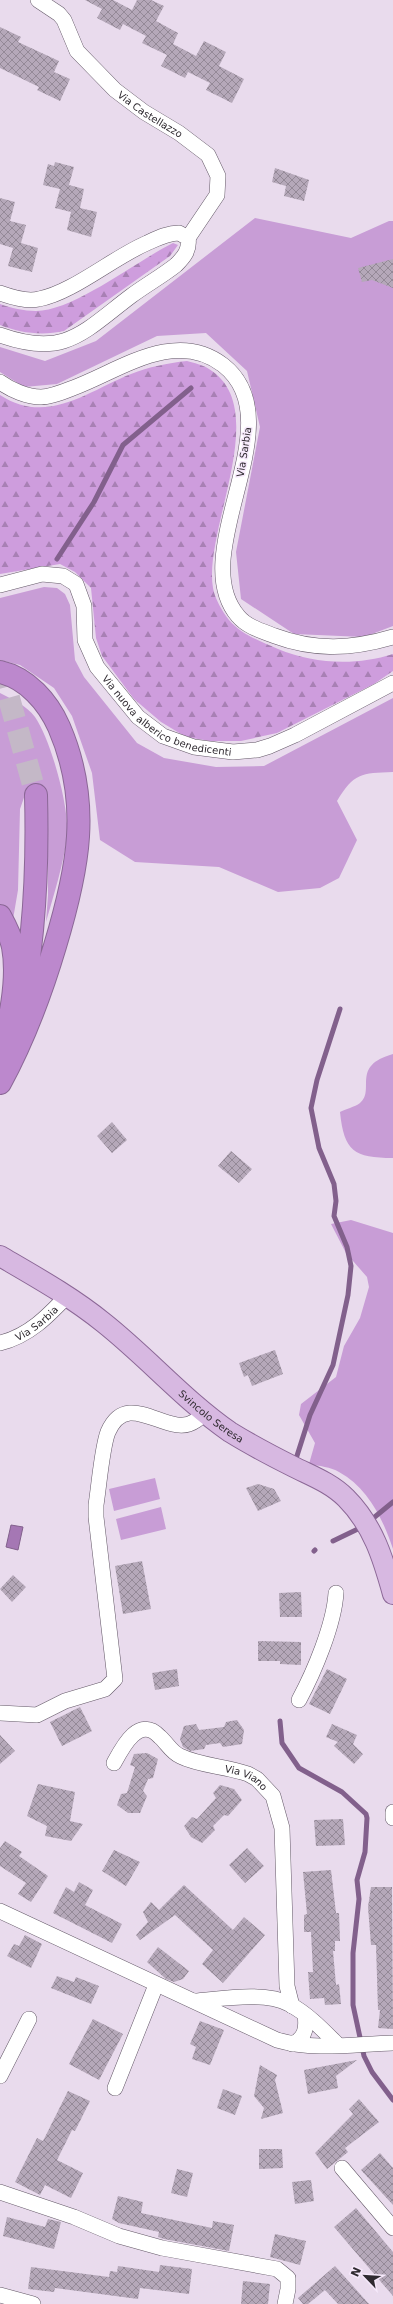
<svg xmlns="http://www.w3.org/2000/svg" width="393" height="2304" viewBox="0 0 393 2304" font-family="'DejaVu Sans',sans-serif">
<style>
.grass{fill:#c89dd6}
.forest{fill:url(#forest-firs)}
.water{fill:#a577b4;stroke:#82608c}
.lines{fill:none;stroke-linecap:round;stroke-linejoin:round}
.stream{stroke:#82608c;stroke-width:5}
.building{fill:url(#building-cross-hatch)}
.highway-tunnel{stroke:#c4b8c7;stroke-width:22;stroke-dasharray:22 11;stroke-linecap:butt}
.minor-casing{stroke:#645968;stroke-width:16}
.major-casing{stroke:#8b6796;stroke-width:22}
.highway-casing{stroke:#8b6796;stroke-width:24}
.minor{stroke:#fff;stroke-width:15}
.major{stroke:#d7b8e1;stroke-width:20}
.highway{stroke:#bc88cd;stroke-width:22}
.labels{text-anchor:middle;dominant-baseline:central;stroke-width:3;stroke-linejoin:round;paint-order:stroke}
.street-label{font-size:10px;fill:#2f2a30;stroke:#f6e9fb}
</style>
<defs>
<pattern id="forest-firs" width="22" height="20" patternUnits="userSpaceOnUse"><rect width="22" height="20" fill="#ce9ddd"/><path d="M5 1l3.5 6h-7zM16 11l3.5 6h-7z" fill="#a880b4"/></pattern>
<pattern id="building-cross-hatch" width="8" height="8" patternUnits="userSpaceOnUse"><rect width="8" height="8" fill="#b5a8b9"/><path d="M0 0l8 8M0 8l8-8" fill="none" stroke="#948997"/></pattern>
</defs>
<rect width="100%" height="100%" fill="#e9dbed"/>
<path class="grass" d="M255,218L351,238L389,221H393V626L364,637L294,634L241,599L236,552L260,427L247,371L206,333L157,336L57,384L24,387L0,372V347L45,361L96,341Z
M44,587L57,588L65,594L70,605L75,660L84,677L137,743L164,758L216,767L264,766L393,698V772C361,773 354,773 337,801L357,840L339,878L320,888L278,892L219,867L135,862L100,840L92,773L72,716L54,688L20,665L0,660V598Z
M0,693C13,700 26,705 35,717C51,740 70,809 67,837C63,866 54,894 46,922L48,895L47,804L27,789L20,809L18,890L11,931L0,905Z
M393,1054V1158C354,1158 344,1151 340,1112C345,1109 355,1107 360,1103C376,1090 350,1066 393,1054Z
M351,1220L393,1233V1549C383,1519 368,1488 339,1472C331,1467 319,1466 309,1464L315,1443L299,1415L301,1404L336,1377L344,1346L360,1318L369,1287L367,1277L346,1253L331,1224Z
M155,1478L160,1499L114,1511L109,1489Z
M161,1507L166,1529L121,1540L116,1519Z"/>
<path class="forest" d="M173,243L178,245L170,256L64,331C42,336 20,333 0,325V304C11,308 24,311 36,311C74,311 138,260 173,243Z
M187,361C194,363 203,365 209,369C273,408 203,529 213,588C215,599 222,611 229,620C242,635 260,641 278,649C314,664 356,666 393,654V671L374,684L277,733L241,741H210L186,737L161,722L134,699L102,656L96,638L91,588L75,572L60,564L0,574V395C47,426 88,391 131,374C149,367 167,363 187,361Z"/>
<path class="water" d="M11,1525L23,1527L18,1550L6,1547Z"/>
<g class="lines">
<path class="stream" d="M57,559L94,502L123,445L191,388
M295,1462L310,1415L333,1365L348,1295L351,1266L347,1247L334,1216L336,1201L334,1184L319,1148L311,1108L317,1080L340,1009
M371,1520L393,1502
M333,1541L362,1527
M314,1551L315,1550
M280,1721L282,1743L299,1768L342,1792L366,1814L367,1818L365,1852L357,1880L359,1899L353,1953V2005L364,2056L372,2072L393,2100"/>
</g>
<path class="building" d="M85,0H113L132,10L137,0H151L164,6L156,21L178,33L173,44L196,56L204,41L226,52L219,66L244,79L232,103L206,90L210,83L188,72L185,78L161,66L167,55L142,43L146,36L123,24L120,30L97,18L102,9Z
M0,27L21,37L18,42L59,61L54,72L70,79L60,101L37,90L39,87L0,68Z
M55,162L74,167L69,185L84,189L80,208L97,212L91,237L67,230L71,212L55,208L60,189L43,185L48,164L54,166Z
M275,168L309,180L304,201L284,196L286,186L272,182Z
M0,198L15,202L10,221L26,225L21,243L38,248L32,272L8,266L13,248L0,244Z
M393,259V288L372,280L362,282L358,268Z
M112,1122L127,1140L112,1153L97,1136Z
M231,1151L252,1169L239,1183L218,1166Z
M275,1350L283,1374L252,1386L248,1375L244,1377L239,1363Z
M258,1484L274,1489L281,1501L258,1511L246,1488Z
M142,1561L151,1609L123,1614L115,1566Z
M13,1575L26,1587L12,1602L0,1589Z
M301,1592L302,1617H280L279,1593Z
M258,1641L301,1642V1665L280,1664V1661H258Z
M177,1669L179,1686L155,1690L152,1673Z
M327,1669L347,1679L330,1714L309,1704Z
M80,1707L92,1731L62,1746L50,1722Z
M237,1720L244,1730L242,1744L223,1747L220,1743L206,1745L204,1749L190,1751L183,1747L180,1739L184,1726L196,1724L199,1730L224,1727L226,1722Z
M332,1724L357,1735L353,1744L363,1754L354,1764L334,1746L338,1742L326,1737Z
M0,1735L15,1751L0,1764Z
M147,1753L158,1759L153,1778L148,1779L143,1791L147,1796L140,1813H128L117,1805L121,1794L127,1793L135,1767L130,1765L134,1754Z
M38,1784L75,1792L70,1821L83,1824L71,1841L45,1836L47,1826L27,1816Z
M220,1785L234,1789L242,1800L228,1816L224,1815L213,1826L215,1830L202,1843L191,1837L184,1826L192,1817L197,1819L216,1798L213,1793Z
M343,1819L345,1845L316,1846L314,1820Z
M5,1841L22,1852L19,1856L48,1876L31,1902L18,1894L26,1883L0,1866V1848Z
M247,1848L264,1866L245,1883L229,1865Z
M114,1850L140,1862L126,1886L102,1871Z
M331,1870L336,1913H339L340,1941H335V1951H333L336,1985L339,1984L341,2004L325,2005L324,1998L310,1999L308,1972H313L311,1932H304V1915L307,1914L303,1872Z
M79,1882L93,1890L85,1905L122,1924L112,1943L53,1913L66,1887L74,1892Z
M184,1885L233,1930L244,1917L265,1935L223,1983L202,1964L213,1950L175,1915L140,1940L136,1935L148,1922L143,1912L151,1902L159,1910Z
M371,1887H392L393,2029L378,2028L380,2010H378L376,1945H371L368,1907Z
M25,1935L42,1944L31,1968L7,1956L14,1944L19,1946Z
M158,1947L189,1971L183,1979L174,1982L166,1979L147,1962Z
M57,1976L74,1982L76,1977L99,1986L91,2004L51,1988Z
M93,2019L123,2034L99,2080L69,2064Z
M200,2021L224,2030L210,2065L192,2059L196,2047L190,2044Z
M357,2060L336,2076L338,2088L308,2094L304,2070Z
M260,2065L277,2075L275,2080L283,2113L261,2119L264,2108L254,2096Z
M223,2089L242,2096L235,2115L217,2108Z
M68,2091L90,2101L75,2131L72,2130L57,2160L83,2173L71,2198L45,2185L40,2195L15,2182L37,2138L43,2141Z
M359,2099L379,2122L345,2148L348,2152L327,2169L315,2153L353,2114L349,2109Z
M259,2149H282L283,2168L259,2169Z
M380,2153L393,2168V2205L361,2170Z
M177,2169L193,2173L187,2197L171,2193Z
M311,2180L314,2201L295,2204L292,2182Z
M118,2196L143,2202L141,2213L212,2228L213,2221L234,2225L229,2251L164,2239L158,2237L159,2232L119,2223L112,2219Z
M356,2208L393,2252V2296L334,2227Z
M7,2217L45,2227L48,2219L61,2222L54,2249L3,2236Z
M275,2234L306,2241L300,2265L270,2257Z
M160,2265L192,2269L189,2294L140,2288L138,2299L55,2288L54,2292L28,2289L31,2267L109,2277L110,2271L117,2272L118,2266L159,2272Z
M335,2266L369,2304H338L325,2290L308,2304H303L298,2298Z
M243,2281L270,2284L268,2304H241Z"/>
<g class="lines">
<path class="highway-tunnel" d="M0,666L36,795"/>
<defs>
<g id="minor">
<path id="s1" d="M38,0L59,14L64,20L77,51L115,90L144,112L179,133L208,155L218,176L217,195L188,238"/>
<path d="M0,293C11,297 27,302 39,299C72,293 114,257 147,243C158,238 168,233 179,233L188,238C190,250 184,257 176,265C162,276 146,285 131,296C82,333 65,358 0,335"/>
<path d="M0,382C11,390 27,397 41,397C51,397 63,392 73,388C119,371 175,328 223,365C296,422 184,553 238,616C247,627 262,631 275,636C315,651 353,649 393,637"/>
<path id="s2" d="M0,585L42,574L63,576L76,584L84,606L85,640L97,667L138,717L163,736L194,747L233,752L257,750L270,746L295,735L393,683"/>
<path id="s3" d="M0,1343C29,1336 48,1316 68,1295"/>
<path d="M299,1700C314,1672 334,1625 336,1593"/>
<path d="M0,1713L37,1715L65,1701L105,1689L115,1679L96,1517V1505C99,1486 102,1447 108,1432C128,1386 169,1440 195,1421C199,1419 201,1415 204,1412"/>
<path id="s4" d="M114,1763C122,1748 139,1714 160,1737C167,1743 171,1752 180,1756C200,1766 226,1766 248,1774L257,1779L273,1796L282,1828L287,1986L292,2006"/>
<path d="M393,1812V1818"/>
<path d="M0,1911L277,2040C315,2051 354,2044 393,2043"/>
<path d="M195,2001C220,1999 266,1991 289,2004C308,2014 323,2030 338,2045"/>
<path d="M292,2044C305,2039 307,2028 305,2015"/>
<path d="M0,2076L29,2019"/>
<path d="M115,2088L156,1985"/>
<path d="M342,2168L393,2228"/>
<path d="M0,2192L74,2217L119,2236L162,2248L277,2269L288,2278V2289L285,2304"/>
<path d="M0,2295L33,2304"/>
</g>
<g id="major">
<path id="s5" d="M0,1256C36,1277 72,1297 104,1323C148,1358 184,1400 230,1432C251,1445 272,1456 294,1467C312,1476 331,1483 346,1498C373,1525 383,1558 393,1594"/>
</g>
<path id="highway" d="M0,672C27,678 48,702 59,727C92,803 78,870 55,946C41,993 24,1039 0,1083
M0,916C5,925 11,937 13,947C19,979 10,1024 0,1054
M18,1019C35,945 38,870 36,795"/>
</defs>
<use href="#minor" class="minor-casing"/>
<use href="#major" class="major-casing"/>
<use href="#highway" class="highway-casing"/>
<use href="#minor" class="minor"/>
<use href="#major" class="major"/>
<use href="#highway" class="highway"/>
</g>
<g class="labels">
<g class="street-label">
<text stroke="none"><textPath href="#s1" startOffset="164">Via Castellazzo</textPath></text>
<text transform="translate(244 452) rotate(-81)">Via Sarbia</text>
<text stroke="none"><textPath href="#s2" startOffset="256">Via nuova alberico benedicenti</textPath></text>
<text stroke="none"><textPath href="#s3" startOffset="42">Via Sarbia</textPath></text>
<text stroke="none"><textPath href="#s5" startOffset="266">Svincolo Seresa</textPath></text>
<text stroke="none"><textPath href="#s4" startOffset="163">Via Viano</textPath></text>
</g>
</g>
<g transform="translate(365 2276) rotate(295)" stroke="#f6e9fb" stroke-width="3" paint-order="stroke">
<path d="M0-3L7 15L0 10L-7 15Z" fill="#2f2a30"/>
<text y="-6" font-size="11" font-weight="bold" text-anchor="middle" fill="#2f2a30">N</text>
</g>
</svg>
